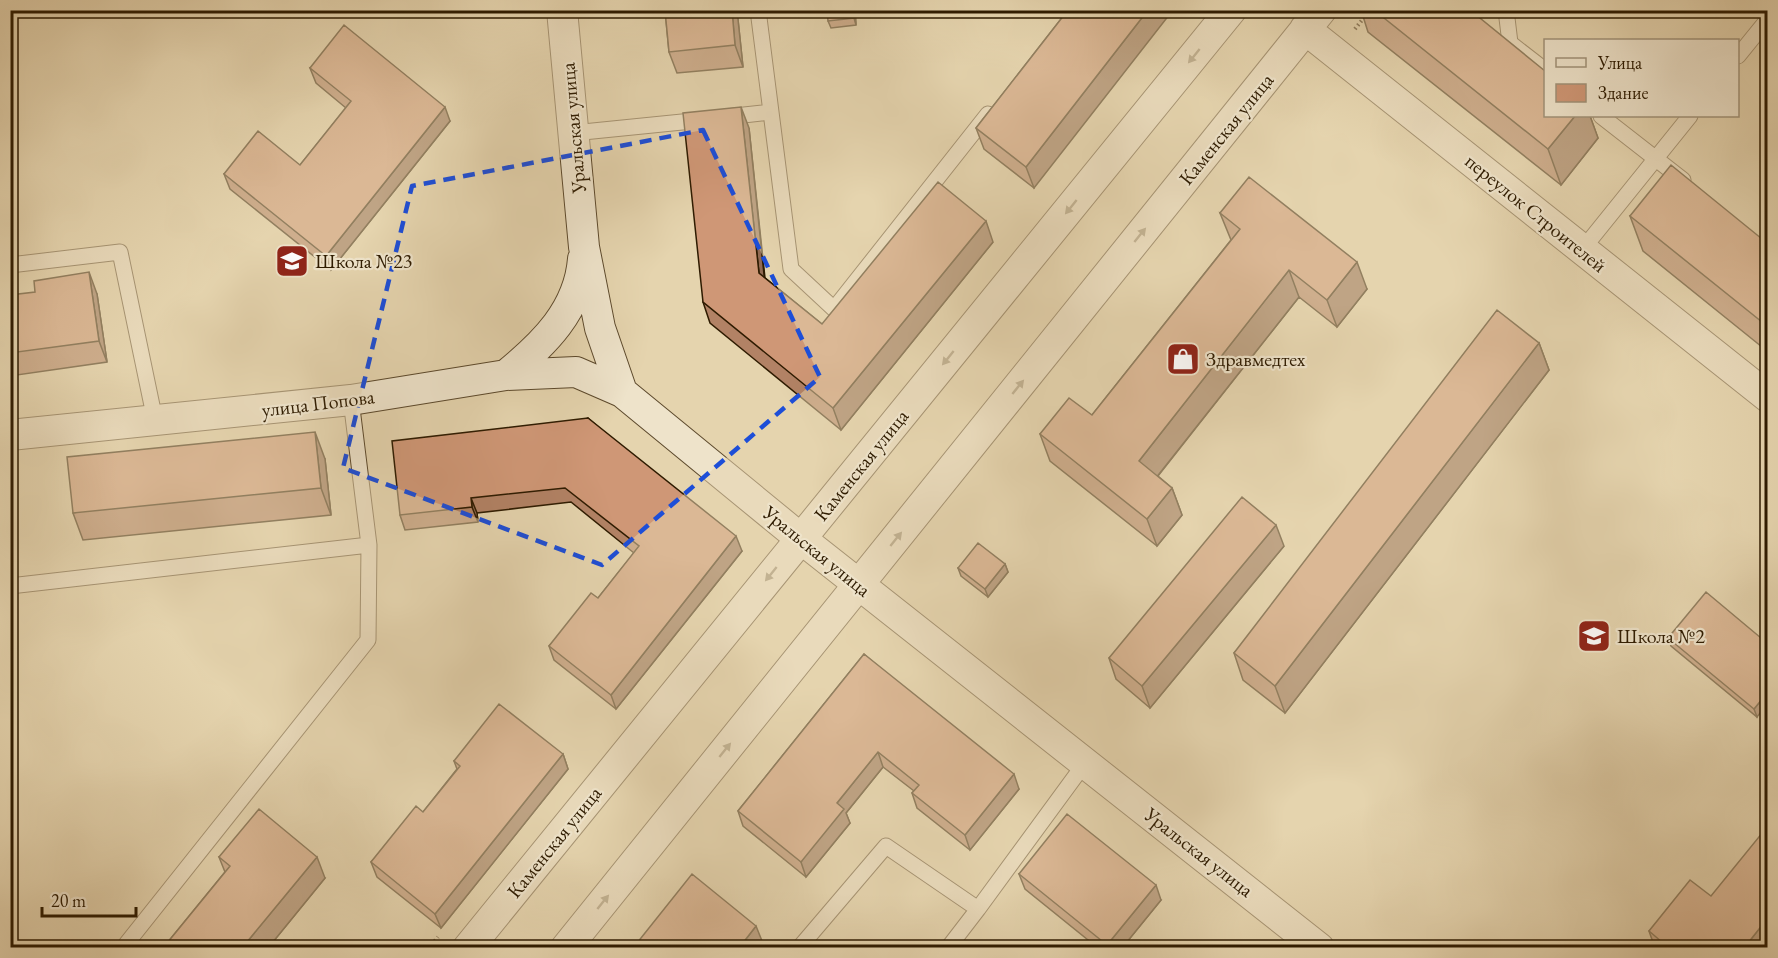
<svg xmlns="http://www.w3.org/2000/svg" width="1778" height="958" viewBox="0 0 1778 958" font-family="'EB Garamond',serif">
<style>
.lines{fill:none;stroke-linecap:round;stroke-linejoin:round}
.service-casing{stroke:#5c492c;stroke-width:17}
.minor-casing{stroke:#5c492c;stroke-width:32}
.path{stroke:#2e1b00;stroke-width:4;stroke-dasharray:1.5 3;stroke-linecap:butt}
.service{stroke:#eee3ca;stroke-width:15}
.minor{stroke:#eee3ca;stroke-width:30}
.wall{fill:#b28265;stroke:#2e1b00;stroke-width:1.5}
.shaded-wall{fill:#916a53;stroke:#2e1b00;stroke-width:1.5}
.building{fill:#cf9776;stroke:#2e1b00;stroke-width:1.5}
.oneway{fill:#98896f}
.marked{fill:none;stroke:#1d4ed8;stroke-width:4.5;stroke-dasharray:12 8;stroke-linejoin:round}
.labels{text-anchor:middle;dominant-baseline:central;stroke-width:4.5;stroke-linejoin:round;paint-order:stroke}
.street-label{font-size:20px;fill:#2e1b00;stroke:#eee3ca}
.poi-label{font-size:20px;fill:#2e1b00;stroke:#eee3ca;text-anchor:start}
</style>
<rect width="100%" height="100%" fill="#e5d4ae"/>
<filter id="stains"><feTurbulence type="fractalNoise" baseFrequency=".00333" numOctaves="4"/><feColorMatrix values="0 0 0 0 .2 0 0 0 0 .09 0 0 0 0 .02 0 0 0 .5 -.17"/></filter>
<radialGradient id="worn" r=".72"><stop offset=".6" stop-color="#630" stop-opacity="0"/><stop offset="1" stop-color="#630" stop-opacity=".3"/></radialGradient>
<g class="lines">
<defs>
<path id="service" d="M758,10L791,269L834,309L988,114
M1506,10L1510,43L1546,71
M1738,56L1768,19
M1601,116L1683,180
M726,117L771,112
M573,133L702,120
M1582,250L1690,116
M10,265L120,252L155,420
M10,586L369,545
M123,948L368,640L369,545L351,400
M799,948L886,846L978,909
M948,948L978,909L1085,763"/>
<path id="minor" d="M562,10L584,247L600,328L622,392L800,538L1319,948
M1305,29L1768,397
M506,375C544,344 579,310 583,259
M10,435L351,400L506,375L576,372L622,392
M468,948L1231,10
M566,948L1321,10"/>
</defs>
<use href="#service" class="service-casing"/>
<use href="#minor" class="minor-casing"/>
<path class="path" d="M1355,29L1370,10
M429,948L438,937"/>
<use href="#service" class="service"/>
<use href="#minor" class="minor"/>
</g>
<path class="wall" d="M665,10H737L743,67L677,73L669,52Z
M855,10L856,25L831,28L828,21Z
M1068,10L1034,188L984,149L976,128Z
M1361,10H1470L1545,116H1590L1598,138L1561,185L1368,32Z
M310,68L450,121L331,270L230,189L224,174L300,165L346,108L316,83Z
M749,128L765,278L822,324L993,242L841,430L710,323L703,302Z
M1220,213L1367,289L1337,327L1299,297L1158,476L1172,488L1182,515L1157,546L1050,461L1040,434L1092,415L1231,240Z
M1630,216L1767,243V351L1643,251Z
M97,294L107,362L10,376V295Z
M1539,343L1549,370L1285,713L1243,680L1234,653Z
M588,418L742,551L616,709L554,660L549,646L598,598L634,553L571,502L477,513L478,522L405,530L400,515Z
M325,459L331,515L83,540L73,513Z
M1284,546L1150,708L1116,679L1109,658Z
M1005,564L1008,572L988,597L961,576L958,568Z
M1668,638L1767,643L1757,717L1671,646Z
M864,654L1019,789L970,850L917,808L912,793L914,791L883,767L846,813L850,823L806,877L743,826L738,811Z
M563,754L568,769L441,928L377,877L371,862L423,812L457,769L454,761Z
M219,857L325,878L268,948H163L225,872Z
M1019,874L1161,900L1122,948H1098L1025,889Z
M1711,896L1767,948H1655L1649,931Z"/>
<path class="shaded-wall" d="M732,10H737L743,67L735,45Z
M853,10H855L856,25L854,18Z
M1148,10H1173L1034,188L1026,167Z
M445,107L450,121L331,270L326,256Z
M741,107L749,128L766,294L759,273Z
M1575,116H1590L1598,138L1561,185L1548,149Z
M986,221L993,242L841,430L833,408Z
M1357,262L1367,289L1337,327L1327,300Z
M1289,270L1299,297L1148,488L1139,461Z
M89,272L97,294L107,362L99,341Z
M1539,343L1549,370L1285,713L1275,686Z
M315,432L325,459L331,515L321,488Z
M1172,488L1182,515L1157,546L1147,519Z
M471,498L477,513L478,522L472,507Z
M1276,525L1284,546L1150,708L1142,686Z
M736,536L742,551L616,709L611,695Z
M1005,564L1008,572L988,597L985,589Z
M1767,693V704L1757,717L1754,709Z
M878,752L883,767L846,813L850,823L806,877L801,862L837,803Z
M563,754L568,769L441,928L435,914Z
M1014,774L1019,789L970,850L965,835Z
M317,857L325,878L268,948H242Z
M1156,885L1161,900L1122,948H1108L1107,945Z
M1767,919V948H1744Z
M756,926L762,941L757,948H739Z"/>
<path class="building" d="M665,10H732L735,45L669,52Z
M827,10H853L854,18L828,21Z
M1068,10H1148L1026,167L976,128Z
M1374,10H1470L1545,71V116H1575L1548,149Z
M344,25L445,107L326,256L224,174L258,131L300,165L351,101L310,68Z
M741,107L759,273L822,324L938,182L986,221L833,408L703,302L683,113Z
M1671,165L1767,243V326L1630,216Z
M1249,177L1357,262L1327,300L1289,270L1139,461L1172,488L1147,519L1040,434L1069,398L1092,415L1240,229L1220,213Z
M89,272L99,341L10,353V295L35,292L34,281Z
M1497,310L1539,343L1275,686L1234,653Z
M588,418L736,536L611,695L549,646L591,593L598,598L639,546L565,488L471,498L472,507L400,515L392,441Z
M315,432L321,488L73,513L67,457Z
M1242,497L1276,525L1142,686L1109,658Z
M978,543L1005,564L985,589L958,568Z
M1706,592L1767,643V693L1754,709L1668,638Z
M864,654L1014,774L965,835L912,793L919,785L878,752L837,803L844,809L801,862L738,811Z
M499,704L563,754L435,914L371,862L416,806L423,812L460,766L454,761Z
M259,809L317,857L242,948H163L230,866L219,857Z
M1067,814L1156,885L1107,945L1019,874Z
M1767,827V919L1744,948H1669L1649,931L1690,880L1711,896Z
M692,874L756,926L739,948H633Z"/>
<defs><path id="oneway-solid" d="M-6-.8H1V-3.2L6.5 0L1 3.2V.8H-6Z" transform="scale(1.5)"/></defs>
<g class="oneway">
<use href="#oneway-solid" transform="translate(1194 56) rotate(129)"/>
<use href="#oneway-solid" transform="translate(1071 207) rotate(129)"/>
<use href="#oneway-solid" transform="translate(1140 235) rotate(-51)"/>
<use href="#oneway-solid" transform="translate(948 358) rotate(129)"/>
<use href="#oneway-solid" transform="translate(1018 387) rotate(-51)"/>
<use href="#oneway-solid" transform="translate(896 539) rotate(-51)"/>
<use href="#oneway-solid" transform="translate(771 574) rotate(129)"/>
<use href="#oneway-solid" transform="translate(725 750) rotate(-51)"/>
<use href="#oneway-solid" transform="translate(603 902) rotate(-51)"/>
</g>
<path d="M0 0H1778V958H0ZM703,130L820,377L602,565L343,468L412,186Z" fill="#e5d4ae" fill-opacity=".55" fill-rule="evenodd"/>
<path class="marked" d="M703,130L820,377L602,565L343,468L412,186Z"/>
<defs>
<symbol id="school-square" viewBox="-11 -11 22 22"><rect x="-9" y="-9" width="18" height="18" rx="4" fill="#8f2418" stroke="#eee3ca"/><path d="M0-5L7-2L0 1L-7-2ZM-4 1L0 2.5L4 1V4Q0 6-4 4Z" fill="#fff"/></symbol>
<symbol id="shop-square" viewBox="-11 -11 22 22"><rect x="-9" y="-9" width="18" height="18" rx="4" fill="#8f2418" stroke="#eee3ca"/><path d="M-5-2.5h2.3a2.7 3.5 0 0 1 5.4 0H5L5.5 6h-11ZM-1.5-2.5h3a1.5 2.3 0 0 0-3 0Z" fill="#fff"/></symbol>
</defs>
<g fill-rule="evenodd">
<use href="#school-square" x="273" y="242" width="38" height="38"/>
<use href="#shop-square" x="1164" y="340" width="38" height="38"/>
<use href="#school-square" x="1575" y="617" width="38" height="38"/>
</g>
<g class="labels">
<g class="street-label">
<text transform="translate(573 128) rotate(-95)">Уральская улица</text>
<text transform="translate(1226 129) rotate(-51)">Каменская улица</text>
<text transform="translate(1536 213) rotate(39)">переулок Строителей</text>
<text transform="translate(318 403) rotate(-7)">улица Попова</text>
<text transform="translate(861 465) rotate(-51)">Каменская улица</text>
<text transform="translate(817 551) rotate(39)">Уральская улица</text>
<text transform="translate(554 842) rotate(-51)">Каменская улица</text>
<text transform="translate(1199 852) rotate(38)">Уральская улица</text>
</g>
<g class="poi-label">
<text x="315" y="261">Школа №23</text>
<text x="1206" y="359">Здравмедтех</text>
<text x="1617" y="636">Школа №2</text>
</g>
</g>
<rect width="1778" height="958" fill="none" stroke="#e5d4ae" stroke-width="36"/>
<rect x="12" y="12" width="1754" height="934" fill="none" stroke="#2e1b00" stroke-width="3"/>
<rect x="18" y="18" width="1742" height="922" fill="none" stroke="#2e1b00" stroke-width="1.5"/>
<rect x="1544" y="39" width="195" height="78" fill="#eee3ca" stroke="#a19379" stroke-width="1.5"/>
<rect x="1556" y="58" width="30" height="9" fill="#eee3ca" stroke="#a19379" stroke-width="1.5"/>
<text x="1598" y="69" font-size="18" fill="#2e1b00">Улица</text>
<rect x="1556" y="84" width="30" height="18" fill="#cf9776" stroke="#a19379" stroke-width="1.5"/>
<text x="1598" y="99" font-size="18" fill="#2e1b00">Здание</text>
<path d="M42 907v9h94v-9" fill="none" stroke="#2e1b00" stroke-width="3"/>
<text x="51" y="907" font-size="18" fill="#2e1b00" stroke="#eee3ca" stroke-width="4.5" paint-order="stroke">20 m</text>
<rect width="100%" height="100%" filter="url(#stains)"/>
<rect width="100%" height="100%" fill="url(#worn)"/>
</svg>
